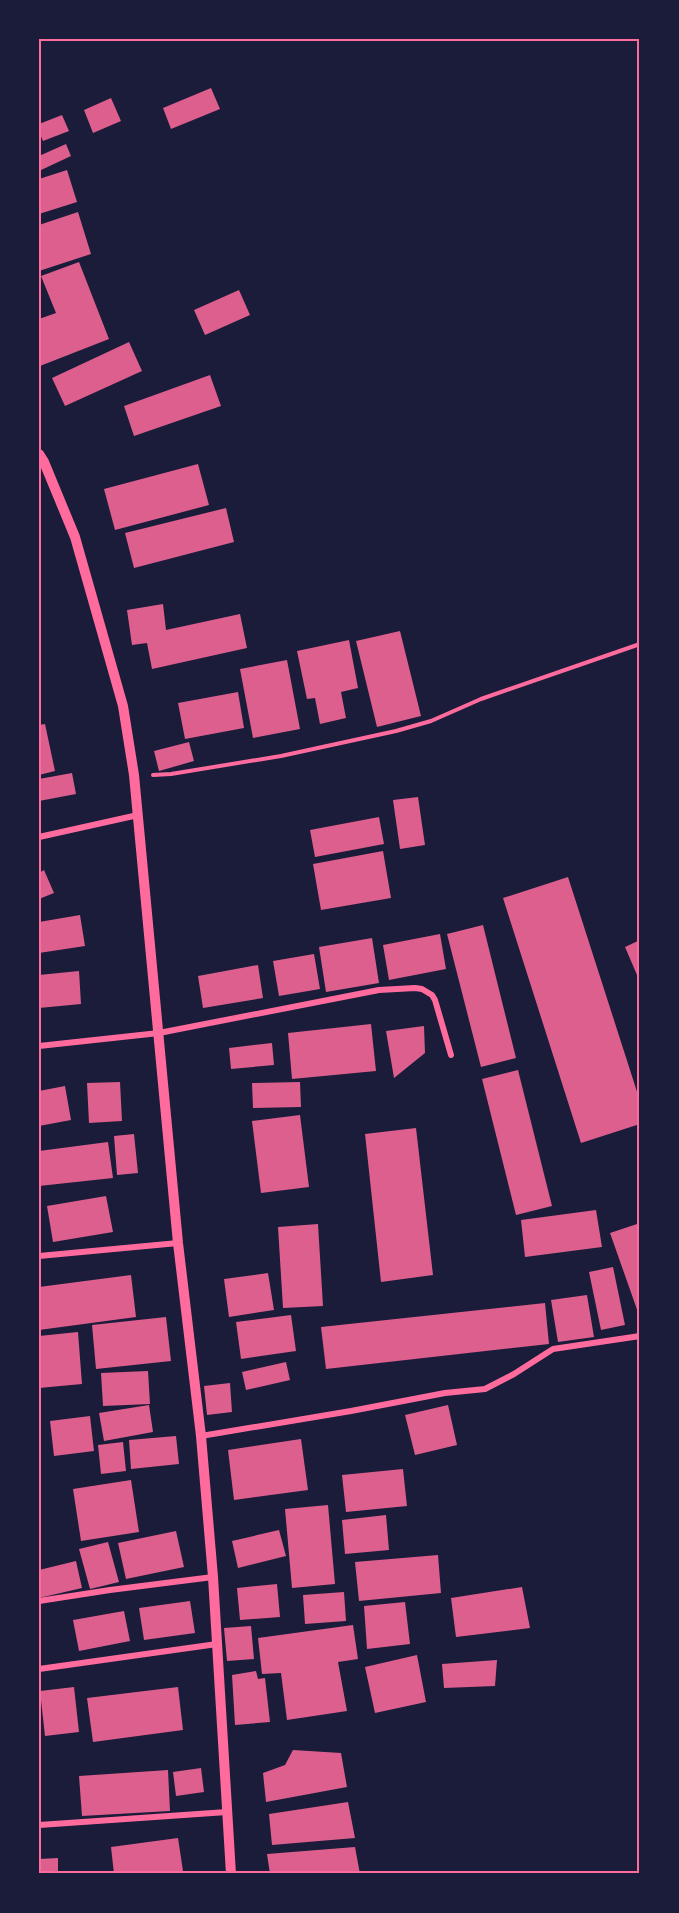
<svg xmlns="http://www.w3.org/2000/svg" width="679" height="1913" viewBox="0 0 679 1913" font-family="'Work Sans',sans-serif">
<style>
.building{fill:#dd5f8e}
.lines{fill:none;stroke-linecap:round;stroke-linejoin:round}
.path{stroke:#ff6b9d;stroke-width:4}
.minor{stroke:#ff6b9d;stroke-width:6}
.tertiary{stroke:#ff6b9d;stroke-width:10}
.neatline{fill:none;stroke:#ff6b9d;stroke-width:2}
</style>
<rect width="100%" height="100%" fill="#1b1b3a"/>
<path class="building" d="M211,88L220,109L171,129L163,108Z
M111,98L121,121L93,133L84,110Z
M62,115L69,131L43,141L39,132V124Z
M66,144L71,156L39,171V156Z
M67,170L77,202L39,214V179Z
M78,212L91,254L39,271V225Z
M79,262L109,339L40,366L39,319L56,313L41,276Z
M239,290L250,315L205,335L194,310Z
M129,342L142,371L65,406L52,378Z
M210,375L221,406L134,436L124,406Z
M198,464L209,505L115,530L104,489Z
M226,508L234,542L134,568L125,533Z
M163,604L166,630L240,614L247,648L152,669L147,643L132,645L127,610Z
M400,631L421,716L377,727L356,641Z
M349,640L358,688L341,692L346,718L320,724L315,698L307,699L297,651Z
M287,660L300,729L253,738L240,669Z
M238,692L244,728L185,739L178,703Z
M45,724L55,771L39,775V725Z
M189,742L194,761L159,771L154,751Z
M72,773L76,794L39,801V779Z
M418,797L425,845L400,849L393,800Z
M379,817L384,844L315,857L310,830Z
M383,851L391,898L321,910L313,864Z
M44,870L54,893L39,899V873Z
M568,877L640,1101V1124L581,1143L503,898Z
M80,915L85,946L39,953V922Z
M483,925L516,1058L481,1067L447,934Z
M440,934L446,969L389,980L383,945Z
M372,938L379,983L326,992L319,947Z
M640,940V982L625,947Z
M314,954L320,989L279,996L273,961Z
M258,965L263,998L203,1008L198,976Z
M79,971L81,1004L39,1008V975Z
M371,1024L376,1071L292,1079L288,1033Z
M424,1026L425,1053L394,1078L386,1031Z
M272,1043L274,1065L231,1069L229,1048Z
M518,1070L552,1206L516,1215L482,1079Z
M120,1082L122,1121L89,1123L87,1083Z
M300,1082L301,1107L253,1108L252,1083Z
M65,1086L71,1120L39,1126V1091Z
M300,1115L309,1187L261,1193L252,1121Z
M416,1128L433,1275L381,1282L365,1134Z
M134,1134L138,1173L117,1175L114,1136Z
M108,1142L113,1178L39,1186V1151Z
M106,1196L113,1232L53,1242L47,1206Z
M596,1210L602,1247L525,1257L521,1220Z
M640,1223V1318L610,1233Z
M318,1224L323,1306L283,1308L278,1227Z
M613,1267L625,1325L601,1330L589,1272Z
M268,1273L274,1310L229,1317L224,1279Z
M131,1275L136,1317L39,1330V1287Z
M587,1295L594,1337L558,1342L551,1300Z
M545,1303L549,1344L326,1369L321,1327Z
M291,1315L296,1351L241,1359L236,1322Z
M166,1317L171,1361L96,1369L92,1325Z
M78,1332L82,1384L39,1388V1336Z
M286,1362L290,1380L246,1390L242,1372Z
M148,1371L150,1404L103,1406L101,1373Z
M230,1383L232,1412L207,1415L204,1386Z
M149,1405L153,1432L104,1441L99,1413Z
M448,1405L457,1445L415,1455L405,1415Z
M90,1416L94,1451L54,1456L50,1421Z
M176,1436L179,1464L131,1469L129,1440Z
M301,1439L308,1490L234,1500L228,1450Z
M123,1442L126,1471L101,1474L98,1445Z
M403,1469L407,1506L346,1512L342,1475Z
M131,1480L139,1532L81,1541L73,1489Z
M328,1505L335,1584L292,1588L285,1509Z
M386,1515L389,1550L345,1554L342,1520Z
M279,1530L286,1556L238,1568L232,1541Z
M176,1531L184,1567L126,1579L118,1543Z
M108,1542L119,1582L90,1589L79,1549Z
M438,1555L441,1593L359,1601L355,1562Z
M76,1561L82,1588L39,1598V1570Z
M277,1584L280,1617L240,1620L237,1588Z
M522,1587L530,1628L456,1637L451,1598Z
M344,1592L346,1621L305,1624L303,1595Z
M190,1601L195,1633L144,1640L139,1608Z
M405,1602L410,1644L367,1649L364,1606Z
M124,1611L130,1641L79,1651L73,1620Z
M353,1625L358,1659L338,1662L347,1711L287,1720L281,1673L262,1674L258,1638Z
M251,1626L254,1659L227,1661L224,1628Z
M417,1655L426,1702L375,1713L365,1667Z
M497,1660L495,1686L444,1688L442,1664Z
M256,1671L258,1679L265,1678L270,1722L235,1725L232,1675Z
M74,1687L79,1732L45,1736L40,1691Z
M178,1687L183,1730L93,1742L87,1698Z
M293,1750L341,1753L347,1787L266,1802L263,1773L285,1765Z
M201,1768L204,1792L176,1796L173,1772Z
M168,1770L170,1811L82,1816L79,1776Z
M348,1802L355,1838L272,1845L269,1814Z
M178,1838L183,1871L161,1874H114L111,1847Z
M355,1847L360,1874H270L267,1854Z
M58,1858V1874H39V1859Z"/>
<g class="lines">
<path class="path" d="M153,775L171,774L281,756L396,731L431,721L481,699L640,644"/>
<path class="minor" d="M39,837L138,815
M39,1046L159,1033L379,990L415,988L422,989L432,995L435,1000L451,1055
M39,1256L178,1243
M201,1436L351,1411L445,1393L485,1389L514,1374L553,1349L640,1336
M39,1601L110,1590L213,1577
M39,1669L217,1644
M39,1825L227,1812"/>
<path class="tertiary" d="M39,454L44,462L75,537L123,706L134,775L178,1243L201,1436L213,1577L231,1874"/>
</g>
<rect width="679" height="1913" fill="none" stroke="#1b1b3a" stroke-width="81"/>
<rect x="40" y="40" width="598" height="1832" class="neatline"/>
</svg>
